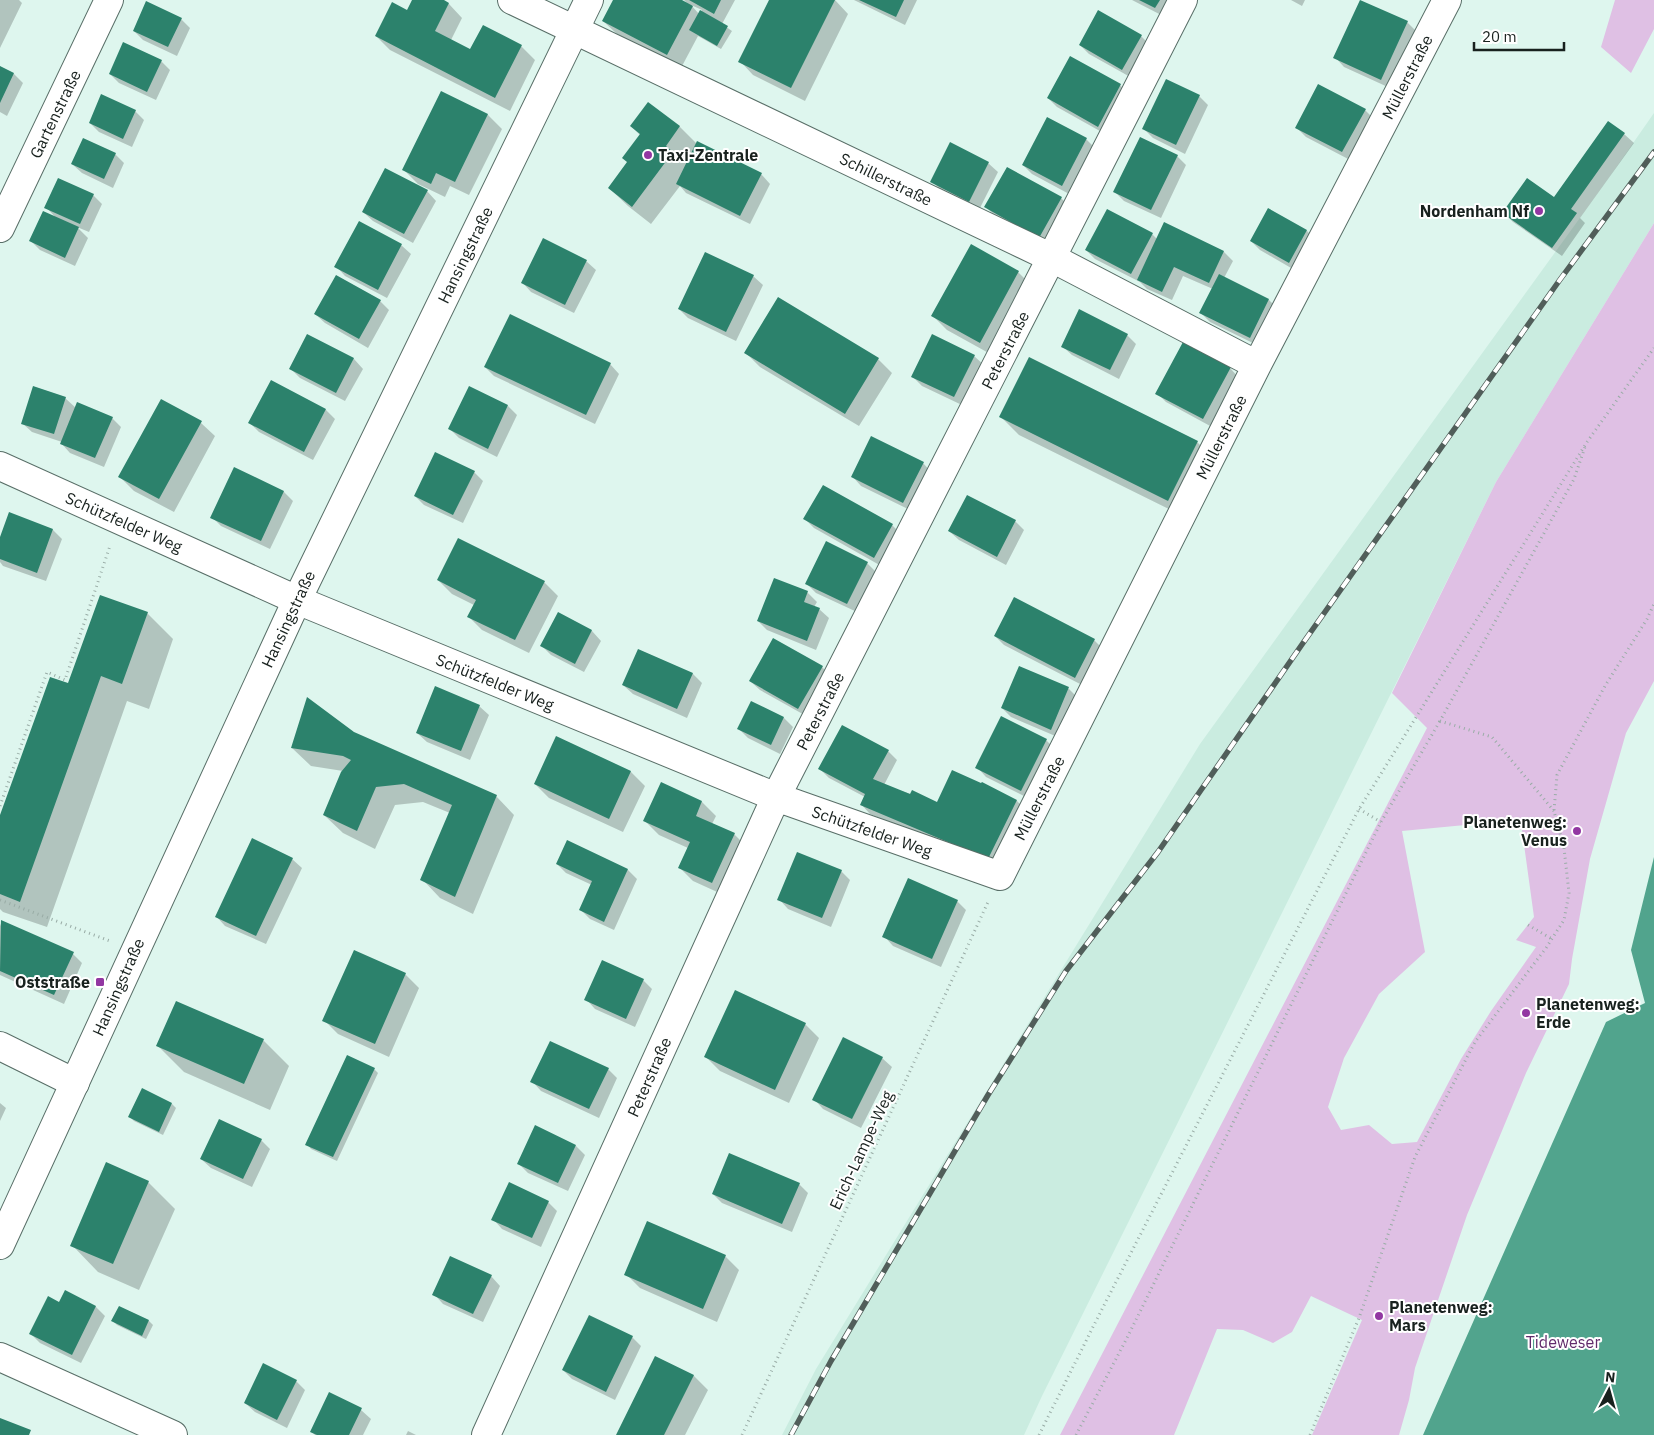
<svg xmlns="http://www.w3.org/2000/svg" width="1654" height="1435" viewBox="0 0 1654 1435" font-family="'IBM Plex Sans',sans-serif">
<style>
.built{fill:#caece0}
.green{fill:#dfc0e4;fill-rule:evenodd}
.water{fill:#51a48d}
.shadow{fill:#0003;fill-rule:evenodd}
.building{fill:#2c826c}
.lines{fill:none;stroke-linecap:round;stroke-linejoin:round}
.minor-casing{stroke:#586e67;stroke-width:30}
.tertiary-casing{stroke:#586e67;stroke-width:30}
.path{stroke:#99aca6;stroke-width:3;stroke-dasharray:1 4;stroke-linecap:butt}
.minor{stroke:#fff;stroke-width:28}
.tertiary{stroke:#fff;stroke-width:28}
.rail-casing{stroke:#515e5a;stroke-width:5.5}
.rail{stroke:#fff;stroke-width:4;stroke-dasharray:11;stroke-linecap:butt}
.poi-dot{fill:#9237a2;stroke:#fff;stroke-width:2}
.labels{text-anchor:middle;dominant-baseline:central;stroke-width:4;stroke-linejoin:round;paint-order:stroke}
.street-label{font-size:16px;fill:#18211e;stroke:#fff}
.poi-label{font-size:16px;font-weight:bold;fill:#18211e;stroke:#fff;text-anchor:start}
.park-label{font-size:16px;fill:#612b6b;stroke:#fff}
</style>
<rect width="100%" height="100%" fill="#def6ee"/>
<path class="built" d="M1654,113V223L1496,482L1042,1396L1024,1435H782L816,1369L1200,744L1608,179Z"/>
<path class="green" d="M1615,0H1654V29L1631,73L1601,47Z
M1654,223V681L1626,733L1590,859L1572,959L1569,984L1526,1073L1467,1215L1415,1368L1409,1400L1399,1435H1312L1362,1320L1311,1296L1292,1332L1273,1343L1243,1330L1217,1329L1174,1435H1060L1427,728L1392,693L1496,482ZM1497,822L1522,830L1534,917L1516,940L1536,947L1491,1011L1461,1059L1417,1142L1392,1144L1369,1125L1341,1130L1328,1107L1344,1058L1379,994L1425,952L1402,831Z"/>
<path class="water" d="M1654,857V1435H1423L1606,1022L1645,1003L1631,950Z"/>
<path class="shadow" d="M0,0H19L22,3L0,48Z
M413,0H441L449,4L462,18L451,40L471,51L483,27L521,46L535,60L510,111L390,50L376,36L408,12Z
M614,0H679L687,3L684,0H735L722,24L732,31L721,49L698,36L681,68L617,34L603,21ZM691,5L702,10L699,14Z
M770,0H835L848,14L805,101L753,75L740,61Z
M854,0H917L905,25Z
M1132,0H1173L1165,17Z
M1291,0H1305L1302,6Z
M1361,1L1407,22L1417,32L1390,88L1344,67L1335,57Z
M181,19L190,28L177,56L143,40L134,31Z
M1141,36L1150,45L1132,78L1089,54L1080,45Z
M161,61L170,70L156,100L119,83L110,74Z
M0,67L14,74L23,83L7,116L0,112Z
M1120,85L1129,95L1107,135L1057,107L1048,98Z
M441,92L488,115L502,129L469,195L450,186L445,197L418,184L404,170Z
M1199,96L1208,105L1185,154L1153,138L1144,129Z
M648,104L680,127L697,144L761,174L770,184L750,224L686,193L680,186L651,224L628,206L609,188L629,162L640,135L631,126Z
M1365,110L1374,119L1352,161L1306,137L1297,128Z
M135,111L144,120L132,147L99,132L90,123Z
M1608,122L1624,134L1634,143L1580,218L1585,223L1562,256L1513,222L1504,213L1554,198Z
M1086,139L1095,148L1071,195L1032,174L1023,165Z
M115,154L124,163L113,188L82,173L72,164Z
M1177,156L1186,165L1161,218L1124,201L1115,192Z
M988,163L998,172L979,210L941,190L932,181Z
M427,191L436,201L413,243L373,221L363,212Z
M93,195L102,204L89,232L77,227L88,238L75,266L40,250L31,241L56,218L46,207Z
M1061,198L1070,207L1048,246L995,216L986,207Z
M1269,210L1307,231L1316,240L1298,272L1260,250L1251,241Z
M359,223L401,245L411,254L387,298L345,276L336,266Z
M1152,234L1157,239L1224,252L1233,261L1224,278L1269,300L1278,309L1259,346L1210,322L1201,313L1213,289L1183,276L1172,300L1147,289L1140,282L1095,259L1086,250Z
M971,246L1018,272L1032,286L994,356L947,330L933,316Z
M586,261L596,270L574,313L531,292L522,282Z
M753,276L763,285L736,341L688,318L679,309Z
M380,301L389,310L368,348L325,323L315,314Z
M1127,335L1136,344L1119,379L1072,355L1062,346Z
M308,336L354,359L363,369L345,401L300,378L290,368Z
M746,353L878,359L892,373L859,426L760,367Z
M974,356L984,365L964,406L922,386L913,377Z
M610,364L619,374L595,424L494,376L485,367Z
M1230,368L1239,378L1212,427L1166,402L1157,393Z
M271,382L326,410L335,419L313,460L259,432L250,423Z
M65,398L76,408L112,418L121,427L104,467L70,453L61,443L62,442L32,432L22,423Z
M508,406L517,415L497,457L459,438L450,429Z
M1001,417L1197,442L1216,460L1187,518L1019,435Z
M201,423L215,436L174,512L134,491L120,477Z
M923,463L932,473L912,511L861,486L852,476Z
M234,469L284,492L293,501L270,549L221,526L212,517Z
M474,472L483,481L463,523L424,505L415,496Z
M10,514L53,530L62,539L46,581L3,566L0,562V541Z
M805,519L892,525L901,534L883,567L814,528Z
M1015,521L1024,530L1006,565L959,540L949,531Z
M867,563L876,572L857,612L816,593L807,584Z
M438,580L544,582L558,596L529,653L482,630L468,616L474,605L452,594Z
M807,592L817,602L814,607L819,609L829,618L816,650L767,630L758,621Z
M147,613L173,639L149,709L127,701L47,927L3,912L0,909V819L69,685Z
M558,614L592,631L601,641L584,672L551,655L542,646Z
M995,636L1094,640L1103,649L1084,686L1004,645Z
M639,650L693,674L702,683L687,718L633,694L623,685Z
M822,667L831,676L808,717L760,690L750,681Z
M1020,667L1069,689L1078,698L1060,738L1011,717L1002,708Z
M751,702L784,718L793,727L780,754L748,738L739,729Z
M479,706L489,715L470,760L427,742L417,733Z
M354,733L496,796L514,815L473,914L440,898L422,879L450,813L423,802L395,805L375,849L343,833L324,815L343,771L311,766L292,748Z
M557,738L631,772L645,786L623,832L549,798L535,784Z
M1046,740L1055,749L1030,799L986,777L977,767Z
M888,751L897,760L884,785L937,803L982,784L1017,801L1026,810L998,868L870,814L861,804L865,797L829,778L820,769Z
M662,784L702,802L716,816L712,824L734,834L748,848L726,896L693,881L679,867L688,848L659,835L645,821Z
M292,859L302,868L266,944L225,926L216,916Z
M557,864L628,870L637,879L614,930L590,919L581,910L592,885L566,873Z
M841,871L850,880L831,927L788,909L779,899Z
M957,901L966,910L941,967L893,946L884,936Z
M2,921L73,954L82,963L64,1004L0,975V926Z
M405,974L419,988L389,1057L338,1034L324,1020Z
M643,980L652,989L635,1027L595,1009L586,999Z
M805,1024L819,1038L789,1103L720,1071L706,1057Z
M263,1040L289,1066L270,1110L184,1072L158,1046Z
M882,1058L892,1067L861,1128L823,1109L814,1099Z
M374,1069L378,1073L337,1161L311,1149L307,1144Z
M608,1069L617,1078L599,1118L541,1091L532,1081Z
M0,1103L6,1108L0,1121Z
M172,1104L176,1108L163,1135L134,1121L130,1117Z
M261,1140L270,1149L252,1187L211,1168L201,1159Z
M576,1146L585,1155L568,1191L528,1173L519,1164Z
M107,1164L148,1182L175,1209L139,1290L98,1272L72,1245Z
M799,1184L808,1193L792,1232L722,1203L713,1194Z
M548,1202L557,1211L541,1247L502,1229L493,1219Z
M725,1256L739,1270L717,1322L640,1288L626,1274Z
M491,1276L500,1286L483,1322L443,1304L434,1294Z
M65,1292L96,1307L105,1316L81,1363L40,1343L31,1334L60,1303Z
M113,1321H149L153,1325L146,1339L117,1325Z
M632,1337L641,1346L615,1400L572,1379L563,1370Z
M656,1357L694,1376L708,1390L685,1435H617Z
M296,1381L305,1390L287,1428L255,1412L245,1403Z
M330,1394L361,1410L371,1419L363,1435H315L311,1431Z
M408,1431L416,1435H406Z"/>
<path class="building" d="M412,0H444L449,3L435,31L470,49L483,25L522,45L495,98L375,36L392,2L407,10Z
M613,0H682L693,6L667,55L602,21Z
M689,0H721L714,14Z
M769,0H835L791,88L738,62Z
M859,0H904L896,17Z
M1139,0H1160L1155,8Z
M1360,0L1408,21L1381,80L1333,58Z
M146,1L182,18L168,47L133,31Z
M700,10L728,26L717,46L689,30Z
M1098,10L1142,35L1122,70L1079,45Z
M123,42L162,60L147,92L109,74Z
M1070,56L1121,84L1098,127L1047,98Z
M0,66L14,73L0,103Z
M1166,79L1200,95L1176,145L1142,129Z
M1318,84L1366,109L1342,152L1295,128Z
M441,91L488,114L455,182L436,173L431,184L402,170Z
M101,94L136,110L123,139L89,123Z
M648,102L680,126L666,146L673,152L632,207L608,188L627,162L622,158L640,134L630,126Z
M1047,117L1087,138L1062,186L1022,165Z
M1608,121L1625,133L1571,209L1577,213L1552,248L1502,213L1527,178L1554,197Z
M1140,137L1178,155L1151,210L1113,192Z
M83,138L116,153L104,179L71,164Z
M697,141L762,173L740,216L676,184Z
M950,142L989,162L969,202L930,182Z
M1007,167L1062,197L1039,238L984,207Z
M385,168L428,190L404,234L362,212Z
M58,178L94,194L80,224L44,208Z
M1268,208L1307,230L1289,263L1250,241Z
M1107,209L1153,233L1131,274L1085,250Z
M43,211L79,227L65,258L29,241Z
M359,221L402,244L378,290L334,267Z
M1164,222L1224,251L1209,283L1174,267L1162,292L1137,280Z
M543,238L587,260L565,305L521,283Z
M971,244L1019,271L980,343L931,316Z
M705,252L754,275L726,332L678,309Z
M1219,274L1269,299L1250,338L1199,313Z
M336,275L381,300L359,339L314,314Z
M778,297L879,358L845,414L744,353Z
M1079,309L1128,334L1110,370L1061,347Z
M510,314L611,363L586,415L484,367Z
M307,334L354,358L336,393L289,369Z
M932,334L975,355L954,397L911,377Z
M1183,342L1231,367L1203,419L1155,394Z
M1029,357L1198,441L1168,501L999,417Z
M271,380L326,409L304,452L248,423Z
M33,386L66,397L54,434L21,424Z
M469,386L508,405L488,449L448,429Z
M161,399L202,421L159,499L118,477Z
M77,402L113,417L95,458L60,444Z
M871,436L924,462L903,503L851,477Z
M435,452L475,471L453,515L414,496Z
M234,467L284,491L261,541L210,518Z
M823,485L893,524L874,558L803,519Z
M967,495L1016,520L997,557L948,531Z
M9,512L53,529L37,573L0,559V537Z
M458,538L545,581L515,640L467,617L476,600L437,580Z
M826,541L868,562L847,604L805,584Z
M774,578L808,591L804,602L820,608L807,641L757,621Z
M100,595L148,612L122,684L101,676L20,902L0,894V815L50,677L68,683Z
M1014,597L1095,639L1075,678L994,636Z
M558,612L592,630L575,664L540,646Z
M773,638L823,666L798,709L749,681Z
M638,649L693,673L677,709L622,685Z
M1019,666L1069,687L1051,730L1001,708Z
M435,686L480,705L461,751L416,733Z
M307,697L354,732L497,795L455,897L420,880L452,805L404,784L376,787L357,831L323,815L341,772L351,760L343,756L291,748Z
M751,701L784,717L771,745L737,729Z
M1001,716L1047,739L1021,791L975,768Z
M842,725L889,750L873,779L910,794L912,790L937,802L952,770L981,783L982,782L1017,800L988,859L860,805L865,794L818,769Z
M556,736L631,771L609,819L534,784Z
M661,782L702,801L696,816L735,833L712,883L678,868L690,842L643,821Z
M252,838L293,858L256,936L215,917Z
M567,840L628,869L604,922L579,910L592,881L556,864Z
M797,852L842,870L822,918L777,900Z
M908,878L958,900L932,959L882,937Z
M1,920L74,952L54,995L0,971Z
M354,950L406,973L375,1044L322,1021Z
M602,960L644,979L626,1019L584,1000Z
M735,990L806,1023L775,1090L704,1057Z
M176,1001L264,1039L244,1084L156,1046Z
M843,1037L883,1057L852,1119L812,1100Z
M550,1041L609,1068L589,1109L530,1082Z
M347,1055L375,1068L333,1157L305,1145Z
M142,1088L172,1103L159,1132L128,1117Z
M219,1119L262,1139L243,1179L200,1159Z
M535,1125L576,1145L558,1183L517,1164Z
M729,1153L800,1183L782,1224L712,1194Z
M106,1162L149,1181L113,1264L70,1246Z
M509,1182L549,1201L532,1238L491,1220Z
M647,1221L726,1255L703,1309L624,1275Z
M450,1256L492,1275L473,1314L432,1295Z
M65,1290L96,1306L72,1355L29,1334L48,1296L59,1302Z
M119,1306L149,1320L142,1336L111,1321Z
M589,1315L633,1336L606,1392L562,1370Z
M655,1356L694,1375L664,1435H616Z
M263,1363L297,1380L277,1420L244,1403Z
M329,1392L362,1408L349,1435H317L310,1432Z
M0,1418L31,1430L29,1435H0Z"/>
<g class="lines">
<defs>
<path id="minor" d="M512,0L1052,258L1257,365
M0,228L109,0
M0,466L297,600L776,797L1000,876L1257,365L1447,0
M0,1046L75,1083
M0,1357L173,1435
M486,1435L776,797L1183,0"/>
<path id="tertiary" d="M0,1245L297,600L589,0"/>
</defs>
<use href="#minor" class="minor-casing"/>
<use href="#tertiary" class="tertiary-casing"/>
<path class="path" d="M0,806L47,672L65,680L110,546
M1359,809L1381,822
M1554,811L1492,737L1440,721L1574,479L1585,447
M0,900L110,941
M1528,925L1552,939
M742,1435L988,902
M1039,1435L1097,1319L1359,809L1587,442L1654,348
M1076,1435L1128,1336L1381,822L1440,721
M1310,1435L1359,1318L1415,1157L1475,1042L1546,948L1564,920L1569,893L1564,848L1554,811L1557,775L1605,686L1647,619L1654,604"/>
<use href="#minor" class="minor"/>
<use href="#tertiary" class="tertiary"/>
<defs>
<path id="rail" d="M791,1435L831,1361L988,1095L1066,971L1158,852L1303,643L1559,281L1654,152"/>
</defs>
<use href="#rail" class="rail-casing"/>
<use href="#rail" class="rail"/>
</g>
<g class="poi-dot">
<circle cx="648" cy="155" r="5"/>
<circle cx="1539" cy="211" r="5"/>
<circle cx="1577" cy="831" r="5"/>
<rect x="95" y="977" width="10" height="10" rx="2.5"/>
<circle cx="1526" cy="1013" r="5"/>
<circle cx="1379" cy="1316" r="5"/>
</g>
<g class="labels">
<g class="street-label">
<text transform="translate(1407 77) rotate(-63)">Müllerstraße</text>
<text transform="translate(55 114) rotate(-64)">Gartenstraße</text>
<text transform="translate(886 179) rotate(26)">Schillerstraße</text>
<text transform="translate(465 255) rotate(-64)">Hansingstraße</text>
<text transform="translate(1005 350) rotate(-63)">Peterstraße</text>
<text transform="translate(1221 437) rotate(-63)">Müllerstraße</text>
<text transform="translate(124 522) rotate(24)">Schützfelder Weg</text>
<text transform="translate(288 619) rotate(-65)">Hansingstraße</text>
<text transform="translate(495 682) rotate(22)">Schützfelder Weg</text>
<text transform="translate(820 711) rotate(-63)">Peterstraße</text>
<text transform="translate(1039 798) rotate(-63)">Müllerstraße</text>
<text transform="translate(872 831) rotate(19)">Schützfelder Weg</text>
<text transform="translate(118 987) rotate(-66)">Hansingstraße</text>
<text transform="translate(649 1077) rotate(-66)">Peterstraße</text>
<text transform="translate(861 1150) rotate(-65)">Erich-Lampe-Weg</text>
</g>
<g class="poi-label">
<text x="658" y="155">Taxi-Zentrale</text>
<text x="1529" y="211" text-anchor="end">Nordenham Nf</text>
<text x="1567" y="822" text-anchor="end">Planetenweg:<tspan x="1567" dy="18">Venus</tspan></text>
<text x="90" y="982" text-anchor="end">Oststraße</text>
<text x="1536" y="1004">Planetenweg:<tspan x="1536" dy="18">Erde</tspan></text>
<text x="1389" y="1307">Planetenweg:<tspan x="1389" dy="18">Mars</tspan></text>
</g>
<g class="park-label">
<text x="1563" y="1342">Tideweser</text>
</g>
</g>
<g transform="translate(1609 1390) rotate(6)" stroke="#ffffff" stroke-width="4" paint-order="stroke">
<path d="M0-4L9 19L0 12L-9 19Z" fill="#18211e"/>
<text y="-8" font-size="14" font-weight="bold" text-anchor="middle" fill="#18211e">N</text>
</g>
<path d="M1474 42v8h90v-8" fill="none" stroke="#18211e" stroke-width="2.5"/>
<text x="1482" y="42" font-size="15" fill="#18211e" stroke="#ffffff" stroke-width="4" paint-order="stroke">20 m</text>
</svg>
